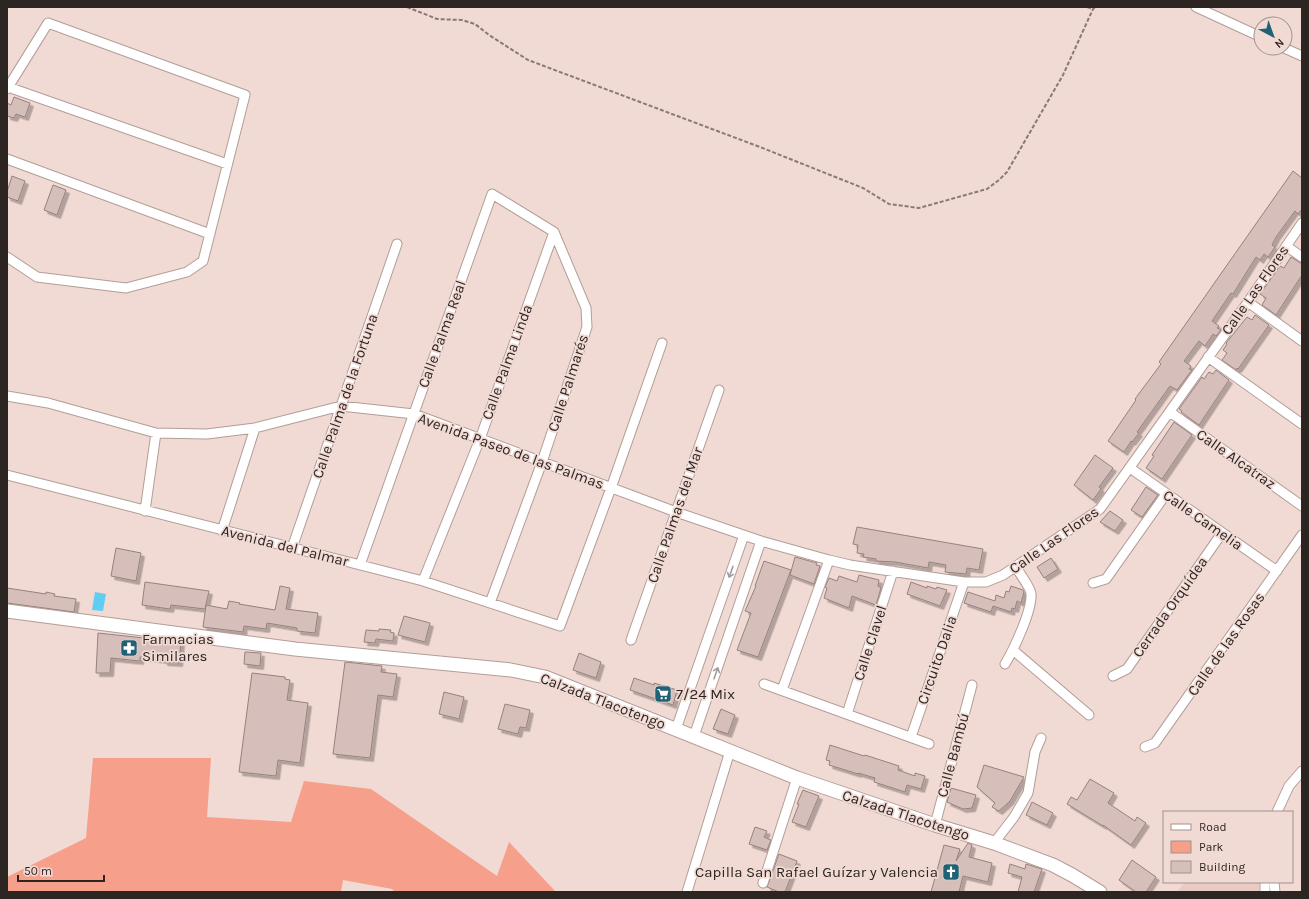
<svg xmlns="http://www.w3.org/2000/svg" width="1309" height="899" viewBox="0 0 1309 899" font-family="Karla,sans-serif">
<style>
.built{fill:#eacbc3}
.green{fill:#f69f8b}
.water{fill:#60cef3}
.building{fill:#d6bfba;stroke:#96817c;filter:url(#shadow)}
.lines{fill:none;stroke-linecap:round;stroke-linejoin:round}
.street-casing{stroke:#b39d98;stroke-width:11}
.secondary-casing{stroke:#b39d98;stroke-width:15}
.path{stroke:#887974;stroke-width:2;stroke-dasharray:4 2;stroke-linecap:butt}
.street{stroke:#fff;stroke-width:9}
.secondary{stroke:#fff;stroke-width:13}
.oneway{stroke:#a09d9c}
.labels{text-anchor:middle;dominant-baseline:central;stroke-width:3.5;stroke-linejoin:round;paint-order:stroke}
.street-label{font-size:15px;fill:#2d2522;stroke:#f1dad4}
.poi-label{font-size:15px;fill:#2d2522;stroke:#f1dad4;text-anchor:start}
</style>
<defs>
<filter id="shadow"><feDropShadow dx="3.5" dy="3.5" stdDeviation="0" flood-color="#0004"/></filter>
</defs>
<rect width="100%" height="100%" fill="#f1dad4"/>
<path class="built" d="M1185,882H1259V892H1177Z"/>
<path class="green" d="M93,758H211L207,817L291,822L304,781L371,789L497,876L509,842L556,892H395L392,889L343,880L341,892H7V877L86,838Z"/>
<path class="water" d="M95,592L106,594L103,611L92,610Z"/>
<path class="building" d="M14,97L30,103L25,117L16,114L14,118L7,116V103L11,105Z
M1293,171L1302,178V209L1298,214L1295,211L1276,237L1272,245L1275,247L1268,257L1264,254L1260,260L1256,257L1233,294L1231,293L1212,321L1219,326L1217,328L1221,330L1216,336L1213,334L1205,346L1199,341L1184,361L1191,366L1189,369L1192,370L1177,390L1170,386L1137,432L1139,433L1132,442L1131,441L1124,452L1108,441L1136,400L1135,399L1161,364L1159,362Z
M12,176L25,181L18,201L7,197V192Z
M53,185L66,190L57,215L44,210Z
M1291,257L1302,264V275L1276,315L1262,305L1266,298L1260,294L1280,266L1284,268Z
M1255,315L1269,325L1238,369L1237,368L1236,370L1222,360L1227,353L1223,350L1227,344L1226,343L1247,317L1252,320Z
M1216,370L1229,380L1199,425L1181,412L1182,411L1179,409L1202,377L1204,379L1209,372L1213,374Z
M1174,422L1192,435L1162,479L1146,468L1154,456L1152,455Z
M1095,455L1113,468L1099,487L1101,489L1093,500L1074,485Z
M1146,487L1158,495L1142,517L1131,510Z
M1110,511L1123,520L1115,531L1100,522Z
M857,527L983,549L979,570L967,568L966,574L945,572L946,565L929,562L928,568L895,562L876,561V559L863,557L864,554L857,553L858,545L853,544Z
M116,548L141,553L136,581L111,576Z
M795,557L817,563L816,565L820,566L814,584L790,575Z
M1051,558L1058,569L1044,578L1037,567Z
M764,561L791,570L758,657L737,650L751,613L745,611L756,586H755Z
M859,575L879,580L878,586L881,588L876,605L852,596L849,608L824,598L827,588L825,587L829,578L837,581L839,576L857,582Z
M145,582L209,591L205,609L171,605L170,609L142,605Z
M911,582L927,588V586L936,589L937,587L947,590L940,606L907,594Z
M280,586L290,588L286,609L318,613L315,633L297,631V628L267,623L266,629L244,626L243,632L203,627L206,605L227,609L229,601L240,603L239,604L275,610Z
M1011,586L1023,590L1024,592L1021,603L1017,601L1015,609L1012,608L1011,612L993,606L991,612L964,603L968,592L995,601L996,595L1004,598L1006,591L1009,592Z
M7,588L46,594V592L55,594L54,596L76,599L74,612L7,603Z
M404,616L430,623L425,642L398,635Z
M379,629L391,630L390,632L394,633L393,641L376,639L375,643L364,642L366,630L379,631Z
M98,633L181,642L179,663L164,662V660L140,657V661L111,658L110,673H96Z
M245,652L261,653L260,666L244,664Z
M579,653L601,662L596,678L573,670Z
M345,662L382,666L381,672L397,674L393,697L378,695L370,758L333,754Z
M252,673L285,677V679L290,680L287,700L308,703L300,763L278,760L276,776L239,772Z
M634,678L654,685V683L677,690L673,705L630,690Z
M444,692L464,697L459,719L439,714Z
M505,704L530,710L526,728L520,727L518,734L498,729Z
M721,709L735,715L728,734L713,729Z
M830,745L864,756L865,755L899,766L898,770L915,776V773L925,776L921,789L907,785L905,792L874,782L875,778L858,773V774L829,765L830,761L826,760Z
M984,765L1024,777L1010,801L999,811L992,807L995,803L977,787Z
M1090,779L1114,793L1108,803L1135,821L1137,817L1146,823L1131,845L1103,825V826L1067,804L1071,797L1077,800Z
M951,788L976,795L972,808L963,809L947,802Z
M803,790L819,796L806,827L792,822L799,804H797Z
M1032,802L1053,813L1047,825L1026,815Z
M755,827L767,831L764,837L771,840L767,850L749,844Z
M968,843L972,845L969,857L992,863L988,882L963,876L959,892H931L944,845L960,849L956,861Z
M779,854L797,861L785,892H779L767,887Z
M1132,860L1156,877L1146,892H1136L1119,880Z
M1010,864L1025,869L1026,864L1042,869L1034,892H1018L1022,877L1008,873Z"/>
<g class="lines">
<defs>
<path id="street" d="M1196,7L1261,37
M1284,48L1302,56
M8,87L227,164
M7,89L48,23L245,95L203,261L187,272L126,288L37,277L7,257
M7,159L210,234
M1286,246L1302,257
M1248,302L1302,341
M1208,357L1302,424
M7,396L48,403L156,433L207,434L255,428L341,406L414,414L676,512L761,541L829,560L850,565L964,582H986L1003,575L1100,509L1248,302L1302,223
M1170,412L1302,506
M1130,468L1277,571
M7,475L423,581L560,626L611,488L662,343
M145,511L156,433
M222,531L255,428
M292,548L397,244
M360,565L492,194L554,232L586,308L587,327L542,462L490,603
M423,581L480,439L554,232
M1093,583L1106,579L1166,494
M631,640L719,390
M1013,650L1089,715
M1005,664C1014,649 1032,611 1031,594C1031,588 1019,573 1016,567
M1113,676L1127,669L1222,533
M764,684L929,744
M782,690L829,560
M847,714L893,571
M676,729L744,535
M694,736L761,541
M911,737L964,582
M1145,747L1155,743L1302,535
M1277,812L1289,786L1302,771
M935,825L972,685
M994,843L1014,817L1028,793L1035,752L1041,738
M1265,882V892
M1274,882L1275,892
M763,883L797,778
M687,892L730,751"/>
<path id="secondary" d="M7,611L295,649L511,670L545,677L797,778L935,825L994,843L1053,865L1072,875L1100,892"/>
</defs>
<use href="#street" class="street-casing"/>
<use href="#secondary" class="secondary-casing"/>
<path class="path" d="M407,7L437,19L462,20L475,24L489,35L528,60L760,147L863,188L889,204L919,208L987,189L999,180L1007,172L1063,75L1093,9L1096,7
M1087,7L1093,9"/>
<use href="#street" class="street"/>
<use href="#secondary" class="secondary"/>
</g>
<defs><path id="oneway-shaft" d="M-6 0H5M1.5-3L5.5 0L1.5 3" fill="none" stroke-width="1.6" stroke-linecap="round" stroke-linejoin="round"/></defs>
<g class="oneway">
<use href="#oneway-shaft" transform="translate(731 572) rotate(109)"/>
<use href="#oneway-shaft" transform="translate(716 673) rotate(-71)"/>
</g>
<defs>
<symbol id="pharmacy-square" viewBox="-11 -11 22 22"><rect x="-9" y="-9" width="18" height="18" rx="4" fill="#216176" stroke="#f1dad4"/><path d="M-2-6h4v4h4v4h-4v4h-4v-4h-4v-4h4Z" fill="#fff"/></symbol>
<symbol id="supermarket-square" viewBox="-11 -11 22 22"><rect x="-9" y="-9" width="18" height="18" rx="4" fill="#216176" stroke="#f1dad4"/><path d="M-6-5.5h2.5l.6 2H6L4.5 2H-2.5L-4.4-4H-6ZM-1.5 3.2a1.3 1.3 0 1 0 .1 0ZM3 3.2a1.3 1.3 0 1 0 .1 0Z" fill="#fff"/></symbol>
<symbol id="church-square" viewBox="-11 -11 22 22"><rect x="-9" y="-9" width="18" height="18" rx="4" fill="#216176" stroke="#f1dad4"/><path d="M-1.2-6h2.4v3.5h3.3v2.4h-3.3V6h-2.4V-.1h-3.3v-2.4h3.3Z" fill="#fff"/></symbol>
</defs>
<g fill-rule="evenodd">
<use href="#pharmacy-square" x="119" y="638" width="20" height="20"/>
<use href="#supermarket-square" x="653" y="684" width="20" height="20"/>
<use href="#church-square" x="941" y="862" width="20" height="20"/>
</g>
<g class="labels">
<g class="street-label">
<text transform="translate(1255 290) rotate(-55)">Calle Las Flores</text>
<text transform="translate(442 334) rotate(-70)">Calle Palma Real</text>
<text transform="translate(507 362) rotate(-70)">Calle Palma Linda</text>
<text transform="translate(568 383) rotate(-72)">Calle Palmarés</text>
<text transform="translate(345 396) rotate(-71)">Calle Palma de la Fortuna</text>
<text transform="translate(511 451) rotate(20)">Avenida Paseo de las Palmas</text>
<text transform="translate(1236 459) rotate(35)">Calle Alcatraz</text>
<text transform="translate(675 515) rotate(-71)">Calle Palmas del Mar</text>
<text transform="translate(1203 520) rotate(35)">Calle Camelia</text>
<text transform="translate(1054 540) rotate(-35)">Calle Las Flores</text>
<text transform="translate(285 546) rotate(14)">Avenida del Palmar</text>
<text transform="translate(1170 607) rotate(-55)">Cerrada Orquídea</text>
<text transform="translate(870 643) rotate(-72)">Calle Clavel</text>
<text transform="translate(1226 644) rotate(-55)">Calle de las Rosas</text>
<text transform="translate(937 660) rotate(-71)">Circuito Dalia</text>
<text transform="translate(603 701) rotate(21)">Calzada Tlacotengo</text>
<text transform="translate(953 755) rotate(-75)">Calle Bambú</text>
<text transform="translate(906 815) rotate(18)">Calzada Tlacotengo</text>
</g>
<g class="poi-label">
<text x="142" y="639">Farmacias<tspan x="142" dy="17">Similares</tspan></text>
<text x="676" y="694">7/24 Mix</text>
<text x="938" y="872" text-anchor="end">Capilla San Rafael Guízar y Valencia</text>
</g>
</g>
<rect width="1309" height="899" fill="none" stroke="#2d2522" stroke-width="16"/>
<rect x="1163" y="811" width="130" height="72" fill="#f1dad4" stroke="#a3928d"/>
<rect x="1171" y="824" width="20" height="6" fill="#ffffff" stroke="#a3928d"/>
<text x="1199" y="831" font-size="12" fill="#2d2522">Road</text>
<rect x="1171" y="841" width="20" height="12" fill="#f69f8b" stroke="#a3928d"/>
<text x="1199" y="851" font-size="12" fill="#2d2522">Park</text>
<rect x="1171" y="861" width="20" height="12" fill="#d6bfba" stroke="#a3928d"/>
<text x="1199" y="871" font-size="12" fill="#2d2522">Building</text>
<g transform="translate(1273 36) rotate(139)"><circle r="19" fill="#f1dad4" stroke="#a3928d"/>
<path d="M0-3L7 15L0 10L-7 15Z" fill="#216176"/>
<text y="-6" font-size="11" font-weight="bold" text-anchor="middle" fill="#2d2522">N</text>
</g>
<path d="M18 875v6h86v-6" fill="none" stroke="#2d2522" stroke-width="2"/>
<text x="24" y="875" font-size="12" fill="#2d2522" stroke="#f1dad4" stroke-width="3" paint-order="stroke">50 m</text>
</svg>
